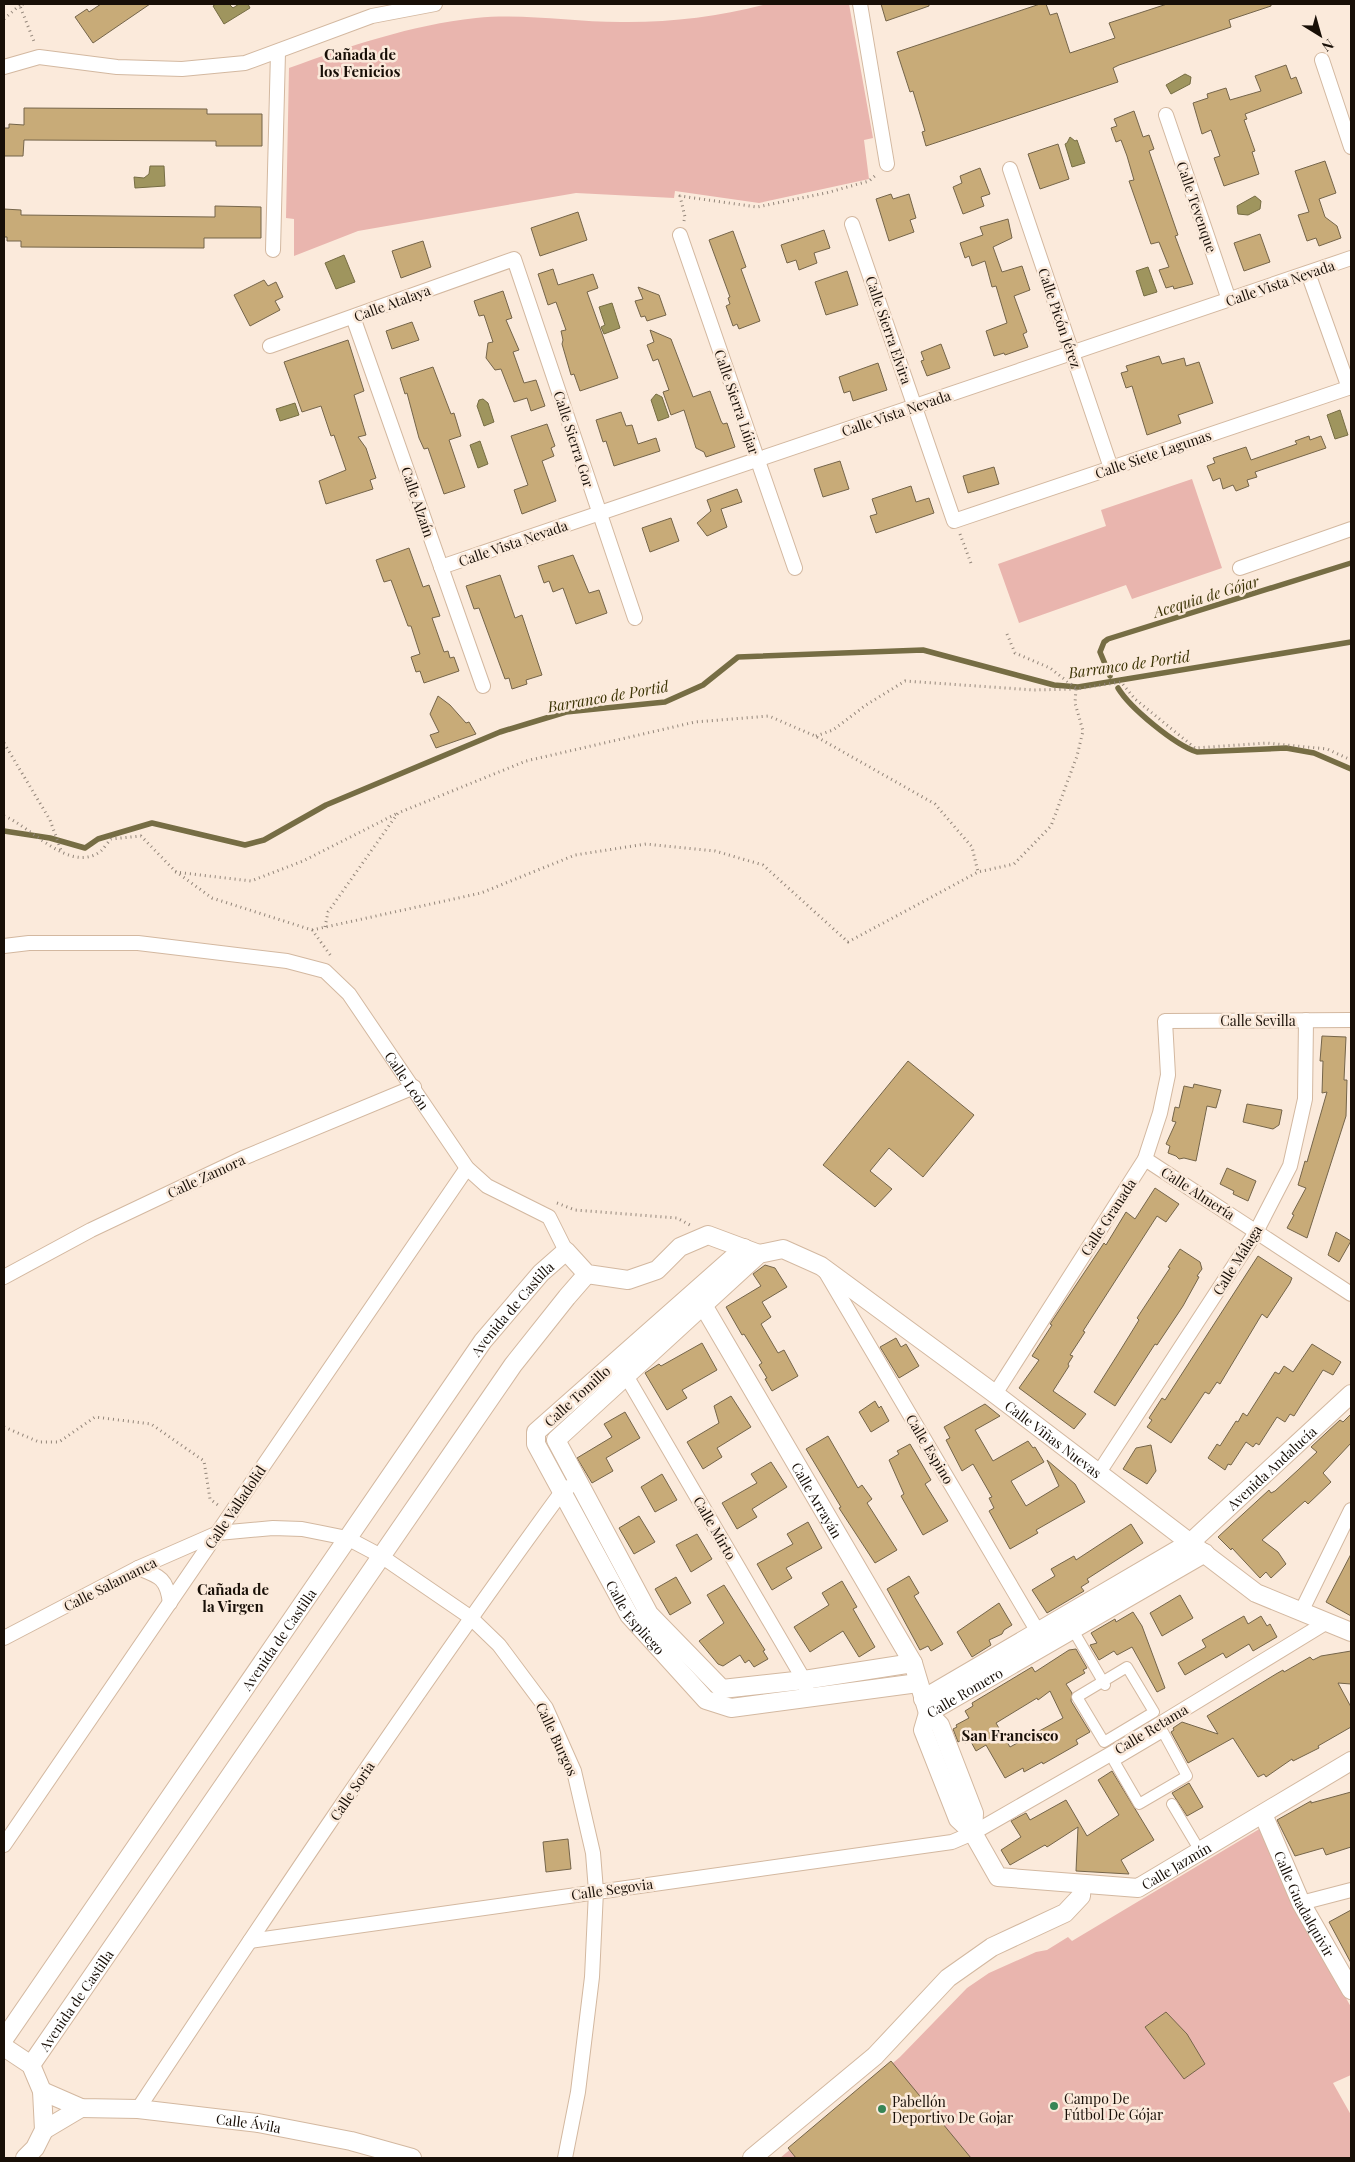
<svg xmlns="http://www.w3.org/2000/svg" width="1355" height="2162" viewBox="0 0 1355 2162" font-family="'Playfair Display',serif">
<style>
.green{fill:#e9b5ae}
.water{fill:#9f955e;stroke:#766d44}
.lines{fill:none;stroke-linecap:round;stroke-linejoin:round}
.stream{stroke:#766d44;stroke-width:5.5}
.building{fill:#c8ab78;stroke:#75654a;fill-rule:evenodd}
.pedestrian-casing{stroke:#d3b8a0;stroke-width:12}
.minor-casing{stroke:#d3b8a0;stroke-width:16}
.tertiary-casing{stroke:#d3b8a0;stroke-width:20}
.path{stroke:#928579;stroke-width:3;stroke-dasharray:1 4;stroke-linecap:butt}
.pedestrian{stroke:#fff;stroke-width:10}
.minor{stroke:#fff;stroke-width:14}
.tertiary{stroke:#fff;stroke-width:18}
.poi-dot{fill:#378555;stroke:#fbeadb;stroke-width:2}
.labels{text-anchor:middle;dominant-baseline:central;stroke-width:5;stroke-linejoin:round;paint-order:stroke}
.street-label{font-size:14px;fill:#180f07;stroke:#fbeadb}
.poi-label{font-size:14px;fill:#180f07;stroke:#fbeadb;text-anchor:start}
.neighbourhood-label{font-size:15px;font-weight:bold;fill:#180f07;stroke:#fbeadb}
.water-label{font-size:15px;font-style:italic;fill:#3b3304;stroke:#fbeadb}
</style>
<rect width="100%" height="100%" fill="#fbeadb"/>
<path class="green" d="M767,4H849L873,138L864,140L869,179L759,203L675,191L674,198L576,193L358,231L294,256V219L286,218L289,68C350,46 411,25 476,18C527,13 577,23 628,22C675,22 722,16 767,4Z
M1192,479L1222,568L1132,599L1126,585L1019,623L998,564L1106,526L1101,510Z
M1261,1828L1300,1917L1351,2007V2075L1333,2083L1351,2115V2158H780L900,2057L967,1988L989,1973L1036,1952L1047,1950L1068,1937L1072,1941Z"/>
<path class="water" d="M216,4H229L233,8L239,4H248L250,8L224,24L213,6Z
M1185,74L1191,77L1190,84L1171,94L1166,85Z
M1070,137L1075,141L1077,140L1085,163L1072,167L1065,144L1067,143Z
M150,166H164L165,186L135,188L134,177L144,178L149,174Z
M1255,196L1261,201L1260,209L1248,215L1238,214L1237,206Z
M344,255L355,282L336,289L325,263Z
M1148,267L1157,292L1144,296L1136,271Z
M612,303L620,328L604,334L601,327L605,325L599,307Z
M656,394L662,397L669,417L658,421L651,400Z
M483,399L488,403L494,422L484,426L477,406L479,400Z
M295,403L299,415L280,421L276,409Z
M1340,410L1348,435L1335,439L1327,415Z
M480,441L488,464L478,468L470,445Z"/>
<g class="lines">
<path class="stream" d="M1110,676L1100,652L1104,642L1108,639L1351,563
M1118,688C1130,708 1175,745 1197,752L1286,748L1314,753L1351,769
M4,831L50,838L85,848L98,839L152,823L245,845L264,840L326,805L500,732L566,712L665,702L703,685L738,657L923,650L1054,685L1078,687L1351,642"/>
</g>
<path class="building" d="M101,4H150L93,43L75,17L87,9L89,12Z
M881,4H929V6L886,21Z
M1040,4H1046L1050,15L1057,13L1070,53L1115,38L1109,23L1167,4H1271V6L1229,20L1231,27L1119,65L1113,68L1118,82L926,146L922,132L925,131L913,91L910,92L897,52Z
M1286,65L1291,79L1296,77L1302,93L1245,114L1247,119L1244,120L1255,151L1252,152L1259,174L1224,186L1214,158L1220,156L1211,130L1202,134L1193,103L1208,98L1207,94L1226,88L1230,100L1261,91L1255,76Z
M24,108L207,109V114H262V146H216V141L24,140L23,156H4V128H9V124L24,125Z
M1134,111L1143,137L1149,135L1154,149L1149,151L1178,235L1175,236L1193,284L1174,289L1173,286L1166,288L1159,270L1169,267L1159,242L1151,244L1129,181L1134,180L1127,156L1121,140L1116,142L1111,128L1117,126L1114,119Z
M1058,144L1069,179L1040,189L1028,154Z
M1325,161L1336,193L1319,199L1325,217L1337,226L1341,238L1319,246L1316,238L1307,241L1298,215L1309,212L1295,171Z
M980,168L990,194L981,197L984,206L963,214L953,187L962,183L960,176Z
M891,194L893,199L909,194L916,218L910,220L914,232L889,241L876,199Z
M215,206L261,207V238H204V248L21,247V241H7V237H4V209L21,210V215L215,217Z
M578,212L587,240L540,256L531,228Z
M1008,219L1012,238L993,247L1002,272L1022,266L1030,290L1014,296L1027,332L1023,334L1028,347L1005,355L1004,353L994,356L986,331L1007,323L996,286L992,287L985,261L972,266L969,256L965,258L960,243L983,235L980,227Z
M824,230L830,248L814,253L817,263L799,270L796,260L787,263L781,245Z
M733,231L746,267L741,269L760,321L739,329L737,324L733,326L726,306L730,304L728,298L730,297L709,240Z
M1260,234L1270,262L1244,271L1234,243Z
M423,241L431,267L401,278L392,251Z
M553,269L558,285L593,274L598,288L587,292L618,378L580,391L574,374L571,375L562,344L563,340L561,331L566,330L556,302L548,305L538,274Z
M847,271L858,305L826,315L815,282Z
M264,280L268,286L276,282L283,297L275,301L280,310L250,326L234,295Z
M638,287L659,295L666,315L647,321L645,316L641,317L635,301L643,299Z
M503,291L512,318L506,320L519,350L513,352L524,383L536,380L545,406L531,411L527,398L514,402L501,369L495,370L486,358L488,343L493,342L484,315L479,316L474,301Z
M412,322L419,340L392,349L386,331Z
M650,330L671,339L693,397L710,391L721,421L723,424L727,423L735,447L706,457L704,452L696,448L684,410L671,415L663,392L669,390L658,359L653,361L647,345L654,342Z
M348,340L364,391L354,395L366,435L358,437L366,448L376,478L370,480L373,489L326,504L319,481L346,470L334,435L331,436L321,406L302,412L284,362Z
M941,344L950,368L927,376L921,361L924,360L921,352Z
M1159,356L1162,364L1184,358L1186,366L1199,362L1213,403L1178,415L1181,423L1147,435L1132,386L1126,388L1121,373L1128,371L1126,366Z
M878,363L887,390L853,401L850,391L844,393L839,377Z
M433,367L451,414L454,413L461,436L449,440L465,487L444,494L428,448L424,449L419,438L407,393L405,394L400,378Z
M621,412L626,426L632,425L638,444L656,438L660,451L614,466L606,441L603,442L596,420Z
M547,424L555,446L551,448L554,456L542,461L556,501L522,514L514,490L528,485L511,436Z
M1309,436L1310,440L1321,436L1326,448L1255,472L1257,477L1247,480L1249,486L1236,491L1233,485L1223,489L1220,478L1213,481L1207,466L1215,463L1213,458L1246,447L1251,460L1297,444L1295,441Z
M840,461L849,489L823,497L814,469Z
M994,467L999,484L968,493L963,476Z
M911,486L916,502L929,498L934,513L876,533L870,516L877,514L872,499Z
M737,489L742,502L721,509L727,527L707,536L697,523L711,511L707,500Z
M671,518L679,541L650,552L642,528Z
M409,548L423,587L429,585L440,616L432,618L444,652L448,651L450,658L454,657L459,671L424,683L420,671L416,672L411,657L420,654L411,626H408L391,580L384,582L376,560Z
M573,555L589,593L599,590L607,613L576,624L563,588L553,592L549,581L544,583L538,566Z
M500,575L515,618L522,615L542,675L526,680L527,684L512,689L509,678L505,679L479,608L474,609L466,586Z
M438,696L450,705L466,723L469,722L476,734L436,748L430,735L439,732L430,714Z
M1322,1036L1346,1037L1344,1080H1347L1346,1116L1307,1238L1287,1228L1294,1215L1292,1214L1306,1188L1298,1185L1305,1161L1307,1162L1327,1092L1322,1093L1323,1061H1320Z
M908,1061L974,1115L923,1177L889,1148L870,1171L892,1189L875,1207L823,1165Z
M1194,1084L1221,1090L1216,1108L1207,1106L1196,1161L1184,1158L1179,1159L1176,1156L1168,1153L1170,1146L1166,1144L1176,1122L1172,1121L1175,1107L1179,1108L1184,1086L1193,1088Z
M1247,1104L1282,1110L1279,1125L1273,1129L1243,1122Z
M1227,1168L1256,1181L1248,1201L1233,1194L1234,1191L1220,1184Z
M1155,1188L1179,1204L1166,1222L1157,1216L1083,1331L1085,1332L1070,1355L1073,1356L1068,1364L1069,1366L1053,1391L1086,1414L1074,1429L1019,1388L1039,1360L1032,1356L1052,1325L1050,1324L1104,1243L1106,1245L1126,1212L1135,1219Z
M1336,1232L1351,1241L1339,1262L1328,1255Z
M1180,1249L1200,1262L1202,1269L1197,1276L1199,1277L1183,1306L1157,1345L1155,1344L1115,1406L1094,1392L1118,1354L1139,1320L1137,1318L1170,1268L1168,1267Z
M1258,1256L1292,1278L1290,1283L1267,1318L1262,1314L1220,1384L1217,1382L1209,1394L1205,1392L1171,1443L1147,1427L1152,1420L1149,1418L1162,1398L1165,1400Z
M765,1265L775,1268L787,1287L762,1302L771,1317L761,1324L778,1353L784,1350L798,1376L772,1391L765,1379L767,1378L759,1365L762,1363L744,1334L742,1335L726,1307L761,1286L753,1274Z
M896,1338L901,1347L906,1344L919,1366L899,1378L880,1347Z
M702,1343L717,1370L682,1390L687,1398L667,1410L645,1373L659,1364L661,1366Z
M1312,1344L1341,1362L1333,1375L1323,1370L1294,1416L1290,1414L1285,1422L1277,1417L1259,1445L1256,1443L1253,1447L1246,1442L1231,1465L1228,1464L1225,1470L1208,1458L1217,1444L1220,1446L1236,1421L1238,1422L1243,1413L1247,1416L1275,1372L1279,1374L1284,1366L1293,1372Z
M731,1396L751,1427L717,1448L722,1457L703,1469L687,1442L719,1423L714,1406Z
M875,1401L879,1408L881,1406L889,1421L871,1432L859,1412Z
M985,1404L1000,1416L975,1430L993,1461L1028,1441L1033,1448L1035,1447L1044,1462L1011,1481L1026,1506L1059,1486L1047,1460L1075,1484L1085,1502L1036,1530L1038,1533L1010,1549L989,1511L994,1508L989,1498L992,1497L973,1464L962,1471L946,1440L950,1438L944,1427Z
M625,1412L640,1438L606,1458L613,1471L592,1483L577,1458L612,1437L604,1424Z
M1351,1414V1443L1323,1473L1331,1482L1308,1504L1305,1501L1262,1540L1278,1552L1286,1564L1271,1578L1266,1572L1260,1578L1232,1548L1231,1550L1218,1537L1269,1490L1271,1493L1275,1491L1298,1470L1317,1452L1311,1447L1340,1420L1343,1422Z
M828,1436L858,1488L862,1485L872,1499L867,1503L897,1550L875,1563L839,1508L841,1507L806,1449Z
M910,1444L931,1480L925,1484L948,1521L923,1535L901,1496L904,1494L889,1460L899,1454L897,1451Z
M1151,1445L1156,1471L1147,1484L1123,1469L1136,1448Z
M771,1462L787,1487L752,1509L757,1517L737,1529L722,1503L757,1483L751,1474Z
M662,1474L677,1500L655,1512L641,1487Z
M639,1516L655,1542L634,1554L619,1528Z
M808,1522L822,1548L786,1568L792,1578L772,1590L757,1564L793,1544L787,1534Z
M1131,1524L1143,1543L1087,1579L1089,1582L1081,1587L1084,1591L1047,1613L1032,1590L1055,1576L1051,1569L1074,1556L1076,1560Z
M697,1534L712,1559L691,1572L676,1545Z
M1351,1554V1616L1326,1602Z
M909,1576L919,1593L914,1596L943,1644L931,1651L928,1646L920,1650L887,1589Z
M676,1577L691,1603L670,1615L655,1589Z
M842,1581L857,1607L853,1609L875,1647L859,1657L843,1631L810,1652L794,1627L829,1605L822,1593Z
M724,1585L765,1650L763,1651L768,1659L754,1667L749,1660L745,1663L740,1655L723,1666L718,1664L699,1641L724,1623L707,1595Z
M1180,1595L1193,1618L1162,1636L1150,1613Z
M999,1603L1012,1625L1004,1630L1002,1634L989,1640L991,1645L972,1657L957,1632Z
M1133,1612L1142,1626L1165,1688L1157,1692L1132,1647L1117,1655L1114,1651L1099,1660L1090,1645L1097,1643L1091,1633L1115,1619L1116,1622Z
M1244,1616L1248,1624L1261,1616L1267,1626L1270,1624L1277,1637L1253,1651L1249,1644L1226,1658L1223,1653L1185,1675L1178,1663L1206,1647L1202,1640Z
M1076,1649L1087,1668L1083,1670L1085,1673L1066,1684L1072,1693L1071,1701L1090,1732L1076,1740L1078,1744L1043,1764L1042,1762L1024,1772L1023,1768L1005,1778L986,1745L976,1751L970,1740L965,1743L963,1739L958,1742L953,1729L957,1727L956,1725L969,1718L965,1711L973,1706L972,1703L1032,1667L1035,1672L1069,1650ZM1050,1691L1063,1718L1010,1747L996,1723L1037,1698L1038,1700Z
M1351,1651V1684L1338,1683L1351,1707V1727L1318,1746L1319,1748L1293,1761L1292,1759L1266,1777L1264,1774L1258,1777L1233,1738L1188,1763L1171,1732L1174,1730L1173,1728L1182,1722L1218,1734L1207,1716L1276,1674L1283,1670L1284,1672L1310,1657L1313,1660L1321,1656Z
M1112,1771L1154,1840L1121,1860L1129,1874L1076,1871L1078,1827L1047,1847L1045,1845L1010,1865L1001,1850L1021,1837L1011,1821L1026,1813L1030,1820L1066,1800L1087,1836L1119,1815L1098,1780Z
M1189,1783L1203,1807L1187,1816L1172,1793Z
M1351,1792V1847L1326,1855L1323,1848L1295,1856L1277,1820L1311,1801V1803Z
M568,1839L571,1869L546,1872L543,1842Z
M1351,1910V1963L1329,1922Z
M1166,2012L1187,2034L1205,2064L1184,2079L1145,2027Z
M891,2061L971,2158H796L788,2148Z"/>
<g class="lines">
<defs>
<path id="pedestrian" d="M1073,1630L1105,1685
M1127,1667L1154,1712L1104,1742L1077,1697Z
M1163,1732L1187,1776L1139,1804L1114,1761Z
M1172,1804L1200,1851"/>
<g id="minor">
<path d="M860,4L887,164"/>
<path d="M1322,60L1351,147"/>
<path d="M4,67L39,57L117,67L182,69L245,63L372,16L435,4"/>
<path d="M1166,115L1229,300"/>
<path d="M1010,169L1111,468"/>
<path d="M852,224L954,521L1351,387"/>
<path d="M680,235L795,568"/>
<path d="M273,250L278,52"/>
<path d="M1308,273L1349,388"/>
<path d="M353,317L483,686"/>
<path d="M270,346L514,259L635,618"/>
<path d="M441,567L1351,258"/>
<path d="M1240,568L1351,529"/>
<path id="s1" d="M4,946L29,943H138L287,961L325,971L349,994L467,1168L487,1186L549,1217L566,1251"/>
<path d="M1145,1159L1351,1294"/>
<path d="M825,1271L1038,1632"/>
<path d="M4,1277L91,1230L243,1158L414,1087"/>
<path d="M621,1367L804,1680L808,1697"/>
<path d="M995,1394L1145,1159L1160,1113L1168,1075L1165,1021L1351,1020"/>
<path d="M1098,1474L1256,1232L1290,1166L1305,1099L1306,1020"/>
<path d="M138,1568C159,1576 167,1578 170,1603"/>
<path d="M1301,1612L1351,1510"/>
<path d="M4,1638L138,1568L218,1533L273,1528L302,1529L347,1538L381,1556L470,1617L499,1645L546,1708L574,1771L593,1853L596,1891L592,1977L578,2092L565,2158"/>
<path d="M4,1845L467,1168"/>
<path d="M1301,1903L1351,1890"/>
<path d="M250,1941L952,1842L973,1833L1114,1752L1327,1622"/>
<path d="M138,2109C276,1901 414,1694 561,1493L569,1487"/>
</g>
<g id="tertiary">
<path id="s2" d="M744,1248L536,1432V1444L629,1615L706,1700L731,1708L918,1683"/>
<path id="s3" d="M703,1305L913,1663L928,1713L940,1725L974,1813L973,1833"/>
<path id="s4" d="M913,1663L804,1680L722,1689L649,1614L556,1440L759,1254L783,1249L821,1266L995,1394L1256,1593L1351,1632"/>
<path id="s5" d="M923,1699L1191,1542L1351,1394"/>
<path id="s6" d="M928,1713L923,1730L958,1819L973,1833L998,1877L1138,1888L1351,1761"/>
<path id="s7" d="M928,1713L1205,1553"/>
<path id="s8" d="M1263,1814L1301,1903L1351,1990"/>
<path id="s9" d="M4,2039L483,1341L541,1273L566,1251L587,1274L628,1280L657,1270L680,1247L708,1235L759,1254"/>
<path d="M4,2047L31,2065L42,2091L44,2130L35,2148L25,2158"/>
<path id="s10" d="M31,2065L513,1365L567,1297L587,1274"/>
<path id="s11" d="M42,2091L81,2108L138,2109L258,2123L351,2141L412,2158"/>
<path d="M44,2130L81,2108"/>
<path d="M752,2158L875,2056L948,1978L992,1947L1065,1913L1081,1896L1082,1884"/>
</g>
</defs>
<use href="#pedestrian" class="pedestrian-casing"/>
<use href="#minor" class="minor-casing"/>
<use href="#tertiary" class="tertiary-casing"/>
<path class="path" d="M23,4L20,6L35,44
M4,19L20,5
M684,221L685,217L680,196L757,207L826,193L869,181L877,174
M960,534L972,566
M1007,634L1015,653L1050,668L1076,688
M816,736L833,730L866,705L905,681L1034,690L1076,689
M4,743L50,820L62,853
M4,816C31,826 70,875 101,851C104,848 108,842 111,839L141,836L175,871L212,898L312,930L331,956
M175,872L251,881L303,861L396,814
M325,927L328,912L398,813L526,761L695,722L769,716L815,736L935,804L972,847L978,872
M312,930L481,893L575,855L646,844L715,851L763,865L848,942L978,872L1014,864L1051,826L1077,756L1083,731L1075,703L1076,689L1121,682L1135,699L1195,748L1267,743L1327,749L1351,760
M557,1203L575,1210L677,1218L690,1225
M4,1427L39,1442H59L95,1417L151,1424L204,1461L210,1499L218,1505"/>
<use href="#pedestrian" class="pedestrian"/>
<use href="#minor" class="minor"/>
<use href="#tertiary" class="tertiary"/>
</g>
<g class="poi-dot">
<circle cx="1054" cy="2106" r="5"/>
<circle cx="882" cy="2109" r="5"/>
</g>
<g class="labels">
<g class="street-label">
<text transform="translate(1197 207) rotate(71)">Calle Tevenque</text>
<text transform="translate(1280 283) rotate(-19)">Calle Vista Nevada</text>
<text transform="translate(392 303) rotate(-20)">Calle Atalaya</text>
<text transform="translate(1060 318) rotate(71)">Calle Picón Jérez</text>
<text transform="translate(889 330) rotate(71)">Calle Sierra Elvira</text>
<text transform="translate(737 402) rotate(71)">Calle Sierra Lújar</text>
<text transform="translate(896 413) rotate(-19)">Calle Vista Nevada</text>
<text transform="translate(574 439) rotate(72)">Calle Sierra Gor</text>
<text transform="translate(1153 454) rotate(-19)">Calle Siete Lagunas</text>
<text transform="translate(418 502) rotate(71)">Calle Alzaín</text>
<text transform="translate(513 543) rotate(-19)">Calle Vista Nevada</text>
<text x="1258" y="1020">Calle Sevilla</text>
<text stroke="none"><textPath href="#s1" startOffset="461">Calle León</textPath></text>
<text transform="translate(206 1176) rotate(-25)">Calle Zamora</text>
<text transform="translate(1198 1193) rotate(33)">Calle Almería</text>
<text transform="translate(1108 1217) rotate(-57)">Calle Granada</text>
<text transform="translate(1237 1260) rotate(-58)">Calle Málaga</text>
<text stroke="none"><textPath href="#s9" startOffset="890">Avenida de Castilla</textPath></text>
<text transform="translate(577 1396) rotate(-42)">Calle Tomillo</text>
<text stroke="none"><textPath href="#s4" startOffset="1126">Calle Viñas Nuevas</textPath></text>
<text transform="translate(930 1449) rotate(59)">Calle Espino</text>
<text stroke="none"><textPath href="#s5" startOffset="420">Avenida Andalucía</textPath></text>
<text stroke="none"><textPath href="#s3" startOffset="226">Calle Arrayán</textPath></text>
<text transform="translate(235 1507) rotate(-56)">Calle Valladolid</text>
<text transform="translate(715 1528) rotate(60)">Calle Mirto</text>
<text transform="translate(110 1584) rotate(-27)">Calle Salamanca</text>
<text stroke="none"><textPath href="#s2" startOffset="490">Calle Espliego</textPath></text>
<text stroke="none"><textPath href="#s9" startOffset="485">Avenida de Castilla</textPath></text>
<text stroke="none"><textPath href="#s7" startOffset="42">Calle Romero</textPath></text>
<text transform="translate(1151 1729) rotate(-31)">Calle Retama</text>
<text transform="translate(557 1739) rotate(65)">Calle Burgos</text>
<text transform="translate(352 1791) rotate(-56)">Calle Soria</text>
<text stroke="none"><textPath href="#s6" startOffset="369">Calle Jazmín</textPath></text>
<text transform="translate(612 1889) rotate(-8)">Calle Segovia</text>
<text stroke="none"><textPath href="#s8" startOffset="99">Calle Guadalquivir</textPath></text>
<text stroke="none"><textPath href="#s10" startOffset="79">Avenida de Castilla</textPath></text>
<text stroke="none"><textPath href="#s11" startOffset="211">Calle Ávila</textPath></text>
</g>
<g class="poi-label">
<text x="1064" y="2098">Campo De<tspan x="1064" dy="16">Fútbol De Gójar</tspan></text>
<text x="892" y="2101">Pabellón<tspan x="892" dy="16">Deportivo De Gojar</tspan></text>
</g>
<g class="neighbourhood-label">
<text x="360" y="54">Cañada de<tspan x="360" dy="17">los Fenicios</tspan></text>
<text x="233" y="1589">Cañada de<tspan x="233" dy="17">la Virgen</tspan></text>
<text x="1010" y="1735">San Francisco</text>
</g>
<g class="water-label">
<text transform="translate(1206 596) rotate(-17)">Acequia de Gójar</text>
<text transform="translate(1129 664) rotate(-8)">Barranco de Portid</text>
<text transform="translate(608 696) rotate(-10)">Barranco de Portid</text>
</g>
</g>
<rect width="1355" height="2162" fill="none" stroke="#180f07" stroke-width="10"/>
<g transform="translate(1320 35) rotate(143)" stroke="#fbeadb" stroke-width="4" paint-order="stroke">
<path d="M0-4L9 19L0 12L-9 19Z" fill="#180f07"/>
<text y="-8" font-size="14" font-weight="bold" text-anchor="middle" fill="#180f07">N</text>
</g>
</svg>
